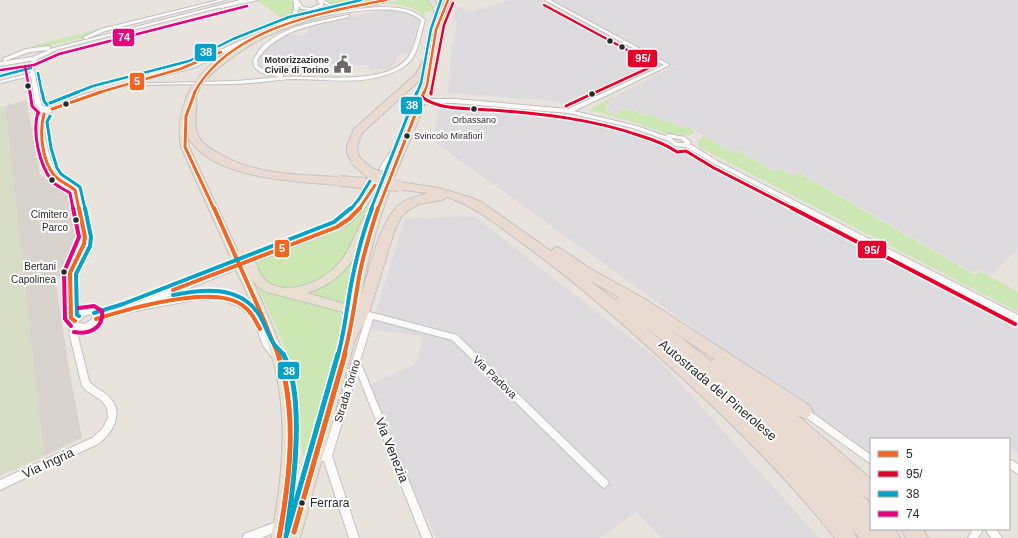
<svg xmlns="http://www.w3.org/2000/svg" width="1018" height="538" viewBox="0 0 1018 538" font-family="Arial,sans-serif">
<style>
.industrial{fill:#dedbde}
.green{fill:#cce6b4}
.cemetery{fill:#d6ddc4}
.plaza{fill:#d9d3ce}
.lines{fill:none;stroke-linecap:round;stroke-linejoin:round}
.minor-casing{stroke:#c2c0c0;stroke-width:2}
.tertiary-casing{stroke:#c2c0c0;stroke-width:2}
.primary-casing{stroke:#c4c2c0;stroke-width:2}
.motorway-casing{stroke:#c4c2c0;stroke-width:2}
.minor{fill:#fcfbfa;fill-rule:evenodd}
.tertiary{fill:#fcfbfa;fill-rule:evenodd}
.primary{fill:#e8e0d1;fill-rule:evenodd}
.motorway{fill:#e9dad2;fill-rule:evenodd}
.primary-bridge-far1-casing{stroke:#c4c2c0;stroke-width:8;stroke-linecap:butt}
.primary-bridge-casing{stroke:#c4c2c0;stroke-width:13;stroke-linecap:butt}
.motorway-bridge-casing{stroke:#c4c2c0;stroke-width:12;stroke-linecap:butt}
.primary-bridge-far1{stroke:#e8e0d1;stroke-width:7}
.primary-bridge{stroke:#e8e0d1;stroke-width:11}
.motorway-bridge{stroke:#e9dad2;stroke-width:10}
.bus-1-far3-casing{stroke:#fff;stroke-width:4.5}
.bus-1-far2-casing{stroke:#fff;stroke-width:5.5}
.bus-1-far1-casing{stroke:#fff;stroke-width:7}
.bus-1-casing{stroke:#fff;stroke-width:8}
.bus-2-far2-casing{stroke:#fff;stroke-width:4.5}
.bus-2-far1-casing{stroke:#fff;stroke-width:5.5}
.bus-2-casing{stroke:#fff;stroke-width:7}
.bus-3-far3-casing{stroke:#fff;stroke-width:4.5}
.bus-3-far2-casing{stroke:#fff;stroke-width:5.5}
.bus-3-far1-casing{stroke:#fff;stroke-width:7}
.bus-3-casing{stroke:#fff;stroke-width:8}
.bus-4-far2-casing{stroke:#fff;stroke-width:4.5}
.bus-4-far1-casing{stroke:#fff;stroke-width:5.5}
.bus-4-casing{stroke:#fff;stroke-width:7}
.bus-1-far3{stroke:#f26522;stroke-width:2.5}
.bus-1-far2{stroke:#f26522;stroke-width:3}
.bus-1-far1{stroke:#f26522;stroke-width:4}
.bus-1{stroke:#f26522;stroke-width:5}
.bus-2-far2{stroke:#e4002b;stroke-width:2.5}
.bus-2-far1{stroke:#e4002b;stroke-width:3}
.bus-2{stroke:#e4002b;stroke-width:4}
.bus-3-far3{stroke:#02a3c6;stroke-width:2.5}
.bus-3-far2{stroke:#02a3c6;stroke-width:3}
.bus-3-far1{stroke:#02a3c6;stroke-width:4}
.bus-3{stroke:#02a3c6;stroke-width:5}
.bus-4-far2{stroke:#e5007d;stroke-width:2.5}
.bus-4-far1{stroke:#e5007d;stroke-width:3}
.bus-4{stroke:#e5007d;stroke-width:4}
.bus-dot{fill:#292929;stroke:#fff;stroke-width:1.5}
.labels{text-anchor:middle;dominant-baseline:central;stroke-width:4;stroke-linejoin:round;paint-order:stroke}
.far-poi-label{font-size:9px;font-weight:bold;fill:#292929;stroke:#fff;text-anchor:end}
.far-bus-label{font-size:9px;fill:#292929;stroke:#fff}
.bus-label{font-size:10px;fill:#292929;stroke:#fff;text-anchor:end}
.street-label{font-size:11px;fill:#292929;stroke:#fff}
.near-bus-label{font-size:12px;fill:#292929;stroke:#fff;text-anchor:start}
.near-street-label{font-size:13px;fill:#292929;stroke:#fff}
.line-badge{stroke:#fff;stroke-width:1.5}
.badge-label{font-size:11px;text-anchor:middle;font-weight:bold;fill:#fff}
</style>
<rect width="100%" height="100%" fill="#e9e3de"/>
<path class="industrial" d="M509,0H541L562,11L560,12L569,17L571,16L663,65L575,106L544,100L448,93L452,44L454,43L457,21L453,20L456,6L469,13Z
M551,0H1018V249L991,275L979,269L974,273L799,172L793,176L781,169L776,171L738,150L733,153L688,126L683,128L670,120L665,122L651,114L646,116L632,108L627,111L620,106L618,113L606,112L610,103L619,94L675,66Z
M390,9L416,14L419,21L410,54H399L395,64L390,69H368L369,65L303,64L296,76L271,73L260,67L258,61L262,53L275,42L286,35H305L310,26Z
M441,105L467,106L469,111L489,112L494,108L564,116L609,125L652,139L709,165L1018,328V454L1009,448V439H871V456L432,140Z
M474,216L661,362L819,538H662L636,512L600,538H436L363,388L417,363L423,336L370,330L405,219Z"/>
<path class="green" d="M237,0H243L63,45Z
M261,0H290L293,3L294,11L285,20L258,1Z
M327,0H376L377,1C362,3 340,11 327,0Z
M401,0H427L433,4L432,11H425L424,17C413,4 397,4 381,4Z
M324,4L340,9L292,19L297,14L300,8C309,11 318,10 324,4Z
M110,26L81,38L50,46L29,47Z
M615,96L609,102L605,112L619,114L620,107L627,111L632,109L645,116L651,114L665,122L670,121L683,128L688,127L696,132L686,136L668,134L630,121L588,110Z
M704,136L733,153L738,151L776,172L781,169L793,176L799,173L975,275L980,271L1018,292V312L699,147L697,141Z
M374,197L353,243L336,270L312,284L290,288L276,287L265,281L253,262L352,221L364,209Z
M364,236L349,307L302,294C313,290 325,287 334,280C347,269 355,250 364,236Z
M258,288L279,295L348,313L335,364L303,458L291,364L275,324Z"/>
<path class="cemetery" d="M5,106L44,456L0,476V107Z"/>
<path class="plaza" d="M26,100L40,175L68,192L77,242L56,284L71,381L82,438L44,456L5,106Z"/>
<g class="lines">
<defs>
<path id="minor" d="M219,0H226L105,31L86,39L82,38L101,29Z
M250,0H258L221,8L219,7Z
M293,0H298L303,7L311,8L320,4L317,0H324L330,4L336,6H351L353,7C344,11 331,8 323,2V6L311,10L301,9L299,6C298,18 287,23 279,28H275V26C286,19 298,15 293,0Z
M545,0H550L670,65L574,111L637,126L665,136L668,134L685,137L691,142L690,144L719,162L1018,315V322L715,164L686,147L675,146L669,141L633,128L569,113L455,103H430L418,105V103L430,99H455L568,109L664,65ZM671,138L681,139L685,143H678Z
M377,7C394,7 412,7 425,20C420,36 419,58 402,68C369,87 329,79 292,79C272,80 252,84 232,84C195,85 157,83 120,87C105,89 73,100 60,107C55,109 51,113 46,114C46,116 44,118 44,120C42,130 51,168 58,175C63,182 73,183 78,190L88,237L87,244L74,273L75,316L81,311L91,308L100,312L101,315L123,308L335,225L345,219L359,207L366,195L382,164L403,134L405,133L408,135L388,164L373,195L363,210L350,223L339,229L154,302C183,296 207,288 236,299C243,302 251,306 256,312C263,321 264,333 270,343C272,347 277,350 279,355L278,357L275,358L272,357L263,346L255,323L250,316L238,306L224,301L214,299L194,300L125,313L99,321C93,328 87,330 78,329L77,332L89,381C95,389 105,391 111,399C124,414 112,434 98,444L0,490V480L92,438L101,430L104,426L108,418L107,408L102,401L87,391L82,386L69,332C74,323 71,325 67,318L66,273L81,244L82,237L72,191L55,179L49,171L46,165L42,150L38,121L41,115L35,113L40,109L35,104L31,76L0,83V81L30,73L29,65L35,56H39V57L33,65L41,104L44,107H52L82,95L123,84L237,81L279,77L262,73L254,67L253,60C256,56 258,51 262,47C284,25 319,21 348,15L350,16L349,17C315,25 279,28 257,60L258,66L266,71L283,75V77C316,75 381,86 406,60C415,50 417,33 421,20C418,18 416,16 413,15C392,4 347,12 324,16L322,15L348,10ZM90,314L93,315L92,319L85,324L79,323V321L85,316Z
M252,36L256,37L193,68L141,81L139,80L189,66L233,44Z
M362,310L457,335L607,480L609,483L607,486L604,488L601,486L452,340L373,319L360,361L432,538H422L357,372L332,456L359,538H349L324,461H316L313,460L311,457L313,454L324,452L366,317L359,315L358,313L359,311Z
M804,407L871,455V464L801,414L800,411L801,408Z
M1009,459L1018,464V474L1009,468Z
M282,520L285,522L287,525L285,528L261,538H243L244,534Z
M973,529H983L978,538H968Z
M985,529H996L1002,538H991Z"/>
<path id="tertiary" d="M240,0H249L59,49L35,60L0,66V62L32,57L49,50L29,52L5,61L2,59L26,49L48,46L50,47V49Z"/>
<path id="primary" d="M377,0H389C381,6 348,10 336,13C283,26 246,41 206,79H203L199,77C240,27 317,12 377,0Z
M428,0H434L440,10L445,0H451C437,27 440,57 431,85C422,115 408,144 396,173C379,217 366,261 359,308L362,309L364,312L362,315L358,317L356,336L300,538H271C282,484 288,426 276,372C268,337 252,304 237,272L239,269L243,268L247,269L248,265H256C259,270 261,277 266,281C288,298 325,281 340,262C351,248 356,231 365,216L371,215L423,85L436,20L433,7ZM361,246L348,305L307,293C333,285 348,270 361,246ZM252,279L258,287L267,292L347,313L344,336L291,515C298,463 300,408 284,357C276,331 262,303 252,279Z
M193,85H199L200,87C190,107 186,125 189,147L240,256L239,259H231L230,256L181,147C177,125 181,105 193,85Z"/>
<path id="motorway" d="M434,45L438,48L423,77L362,133L357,146L358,153L361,161L356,164L352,163L347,153V146L354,129L416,74L430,48Z
M191,94L196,97C198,110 192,125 199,137C203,145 212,150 220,154C256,175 299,175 340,177L344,178L346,181L344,184L340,185C300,182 208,179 188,136C182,124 188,110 186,97Z
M399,182L439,188L472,198L481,202L551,251L553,249L557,247L561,249L591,269L645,299L810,406L812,411L810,416L804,418L797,415L871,479V500L862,495L871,504V529H895L900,538H860L843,519L854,531L856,538H835C785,475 727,418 667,364C622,323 576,282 526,246C501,228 477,207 447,197L442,200L419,204L408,210L401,217L394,232L369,313L355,340L350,342L345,340L343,336C347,328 352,320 356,311C366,285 378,221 400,204C408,198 419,196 428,193L395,189L393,186L395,183ZM589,280L618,297L615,300ZM643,325L695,366L693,368ZM672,331L714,359L711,361Z
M901,529H923L928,538H906Z"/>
</defs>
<use href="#minor" class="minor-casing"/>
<use href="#tertiary" class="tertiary-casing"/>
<use href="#primary" class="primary-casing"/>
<use href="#motorway" class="motorway-casing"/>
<use href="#minor" class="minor"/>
<use href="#tertiary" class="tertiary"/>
<use href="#primary" class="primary"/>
<use href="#motorway" class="motorway"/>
<defs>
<path id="primary-bridge-far1" d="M196,87L203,77"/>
<path id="primary-bridge" d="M244,253L252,268
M235,256L243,272"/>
<path id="motorway-bridge" d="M356,161L370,173L391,180
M340,181L399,186"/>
</defs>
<use href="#primary-bridge-far1" class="primary-bridge-far1-casing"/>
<use href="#primary-bridge" class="primary-bridge-casing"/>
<use href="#motorway-bridge" class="motorway-bridge-casing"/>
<use href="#primary-bridge-far1" class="primary-bridge-far1"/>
<use href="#primary-bridge" class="primary-bridge"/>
<use href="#motorway-bridge" class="motorway-bridge"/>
<defs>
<path id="bus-1-far3" d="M97,93L180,69L221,52
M194,93C229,28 320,13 386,0
M424,93L427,85L436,30L448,0"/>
<path id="bus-1-far2" d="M195,92L186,116L185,147L214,209
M52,109L101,92
M44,114C39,132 42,160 54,175C60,182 69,185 75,190L79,209
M359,209L375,185
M378,209L424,92"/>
<path id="bus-1-far1" d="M214,208L264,320L278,355
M173,290L337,227L349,219L360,208
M96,319C128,309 213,284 242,305C251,311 255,320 260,329
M75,321L71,318L70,273L84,244L85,237L79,208
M344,355C351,331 354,307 358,283C362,257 370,233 378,208"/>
<path id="bus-1" d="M278,354C298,413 290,478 279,538
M294,532L345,354"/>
<path id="bus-2-far2" d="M544,5L655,65L594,93
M431,93L444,25L453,3"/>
<path id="bus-2-far1" d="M431,94V92
M422,97C440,111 470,108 492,110C543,114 593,119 641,136C654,140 666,144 677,152L686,151L714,168L794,209
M566,106L596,92"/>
<path id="bus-2" d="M792,208L1015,324"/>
<path id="bus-3-far3" d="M38,73L42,93
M0,76L31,68
M75,93L93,86L189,61L233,39L289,17L361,0
M417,93L421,83L431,29L441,0"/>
<path id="bus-3-far2" d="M42,92L44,101L47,105
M50,103L78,92
M50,116L47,122L51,148L57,168L61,174L80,187L85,209
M351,209L359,199L370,181
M371,209L417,92"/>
<path id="bus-3-far1" d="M173,295C203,289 238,285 258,313C264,322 267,332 272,341C275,346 280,350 284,355
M94,313L123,304L334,222L351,208
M79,316L77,315L76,274L90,246L91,237L85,208
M338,355C345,330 347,305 352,280C357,255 363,232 372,208"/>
<path id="bus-3" d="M283,354C306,394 294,484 287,529
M286,536L338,354"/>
<path id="bus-4-far2" d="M25,66L30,93
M1,70L34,65L59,54L247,6"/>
<path id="bus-4-far1" d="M30,92L32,106L39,113
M38,112C32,132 39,164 52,181C56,186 64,189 70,193L73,209"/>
<path id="bus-4" d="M71,326L65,319L64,272L79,237L73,208
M74,332C89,335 104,328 102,311L94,306L79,308"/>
</defs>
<use href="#bus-1-far3" class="bus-1-far3-casing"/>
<use href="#bus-1-far2" class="bus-1-far2-casing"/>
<use href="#bus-1-far1" class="bus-1-far1-casing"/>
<use href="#bus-1" class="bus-1-casing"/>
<use href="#bus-2-far2" class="bus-2-far2-casing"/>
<use href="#bus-2-far1" class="bus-2-far1-casing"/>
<use href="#bus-2" class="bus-2-casing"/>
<use href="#bus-3-far3" class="bus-3-far3-casing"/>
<use href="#bus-3-far2" class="bus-3-far2-casing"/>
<use href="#bus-3-far1" class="bus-3-far1-casing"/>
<use href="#bus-3" class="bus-3-casing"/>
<use href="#bus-4-far2" class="bus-4-far2-casing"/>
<use href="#bus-4-far1" class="bus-4-far1-casing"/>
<use href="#bus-4" class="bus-4-casing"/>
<use href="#bus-1-far3" class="bus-1-far3"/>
<use href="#bus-1-far2" class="bus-1-far2"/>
<use href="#bus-1-far1" class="bus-1-far1"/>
<use href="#bus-1" class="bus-1"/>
<use href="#bus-2-far2" class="bus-2-far2"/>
<use href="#bus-2-far1" class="bus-2-far1"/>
<use href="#bus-2" class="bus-2"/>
<use href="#bus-3-far3" class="bus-3-far3"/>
<use href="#bus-3-far2" class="bus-3-far2"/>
<use href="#bus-3-far1" class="bus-3-far1"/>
<use href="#bus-3" class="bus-3"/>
<use href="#bus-4-far2" class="bus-4-far2"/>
<use href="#bus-4-far1" class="bus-4-far1"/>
<use href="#bus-4" class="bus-4"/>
</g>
<defs>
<symbol id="civic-bare" viewBox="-9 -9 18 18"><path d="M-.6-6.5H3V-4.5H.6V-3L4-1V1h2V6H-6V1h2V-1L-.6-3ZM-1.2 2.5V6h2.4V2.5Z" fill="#6c6a68" stroke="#fff" stroke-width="2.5" paint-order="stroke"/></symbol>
</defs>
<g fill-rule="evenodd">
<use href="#civic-bare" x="330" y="52" width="25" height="25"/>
</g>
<g class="bus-dot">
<circle cx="610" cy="41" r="3.5"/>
<circle cx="622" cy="47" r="3.5"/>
<circle cx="28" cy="86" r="3.5"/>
<circle cx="592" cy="94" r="3.5"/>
<circle cx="66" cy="104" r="3.5"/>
<circle cx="474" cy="109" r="3.5"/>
<circle cx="407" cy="136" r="3.5"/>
<circle cx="52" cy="180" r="3.5"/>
<circle cx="76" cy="220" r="3.5"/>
<circle cx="64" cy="272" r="3.5"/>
<circle cx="302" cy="503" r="3.5"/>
</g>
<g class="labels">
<g class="far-poi-label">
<text x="329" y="60">Motorizzazione<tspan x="329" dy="10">Civile di Torino</tspan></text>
</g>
<g class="far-bus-label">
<text x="474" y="120">Orbassano</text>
<text x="414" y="136" text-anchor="start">Svincolo Mirafiori</text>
</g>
<g class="bus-label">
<text x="68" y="214">Cimitero<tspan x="68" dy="13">Parco</tspan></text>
<text x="56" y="266">Bertani<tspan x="56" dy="13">Capolinea</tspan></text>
</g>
<g class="street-label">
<text transform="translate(495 377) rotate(44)">Via Padova</text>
<text transform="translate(347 391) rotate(-73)">Strada Torino</text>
</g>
<g class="near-bus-label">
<text x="310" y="503">Ferrara</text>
</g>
<g class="near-street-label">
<text transform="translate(718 390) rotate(40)">Autostrada del Pinerolese</text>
<text transform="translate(392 450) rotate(68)">Via Venezia</text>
<text transform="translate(48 463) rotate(-25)">Via Ingria</text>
</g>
</g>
<g class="line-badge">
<rect x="112" y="28" width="23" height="19" rx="4" fill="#e5007d"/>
<rect x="194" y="43" width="23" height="19" rx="4" fill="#02a3c6"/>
<rect x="627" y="49" width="31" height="19" rx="4" fill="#e4002b"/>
<rect x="129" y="72" width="16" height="19" rx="4" fill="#f26522"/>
<rect x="400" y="96" width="23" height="19" rx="4" fill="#02a3c6"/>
<rect x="274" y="239" width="16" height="19" rx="4" fill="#f26522"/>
<rect x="857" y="240" width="30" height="19" rx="4" fill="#e4002b"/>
<rect x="277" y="361" width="23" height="19" rx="4" fill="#02a3c6"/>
</g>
<g class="badge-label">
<text x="124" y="41">74</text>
<text x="206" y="56">38</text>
<text x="643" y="62">95/</text>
<text x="137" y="85">5</text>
<text x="412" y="109">38</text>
<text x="282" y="252">5</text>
<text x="872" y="254">95/</text>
<text x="289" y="375">38</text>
</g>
<rect x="870" y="438" width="140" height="92" fill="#ffffff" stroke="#a9a9a9"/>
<rect x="878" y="451" width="20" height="6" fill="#f26522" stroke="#a9a9a9"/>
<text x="906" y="458" font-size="12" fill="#292929">5</text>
<rect x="878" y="471" width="20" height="6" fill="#e4002b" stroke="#a9a9a9"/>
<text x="906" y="478" font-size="12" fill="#292929">95/</text>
<rect x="878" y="491" width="20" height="6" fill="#02a3c6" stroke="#a9a9a9"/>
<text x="906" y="498" font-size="12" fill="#292929">38</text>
<rect x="878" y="511" width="20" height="6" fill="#e5007d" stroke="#a9a9a9"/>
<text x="906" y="518" font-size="12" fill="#292929">74</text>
</svg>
